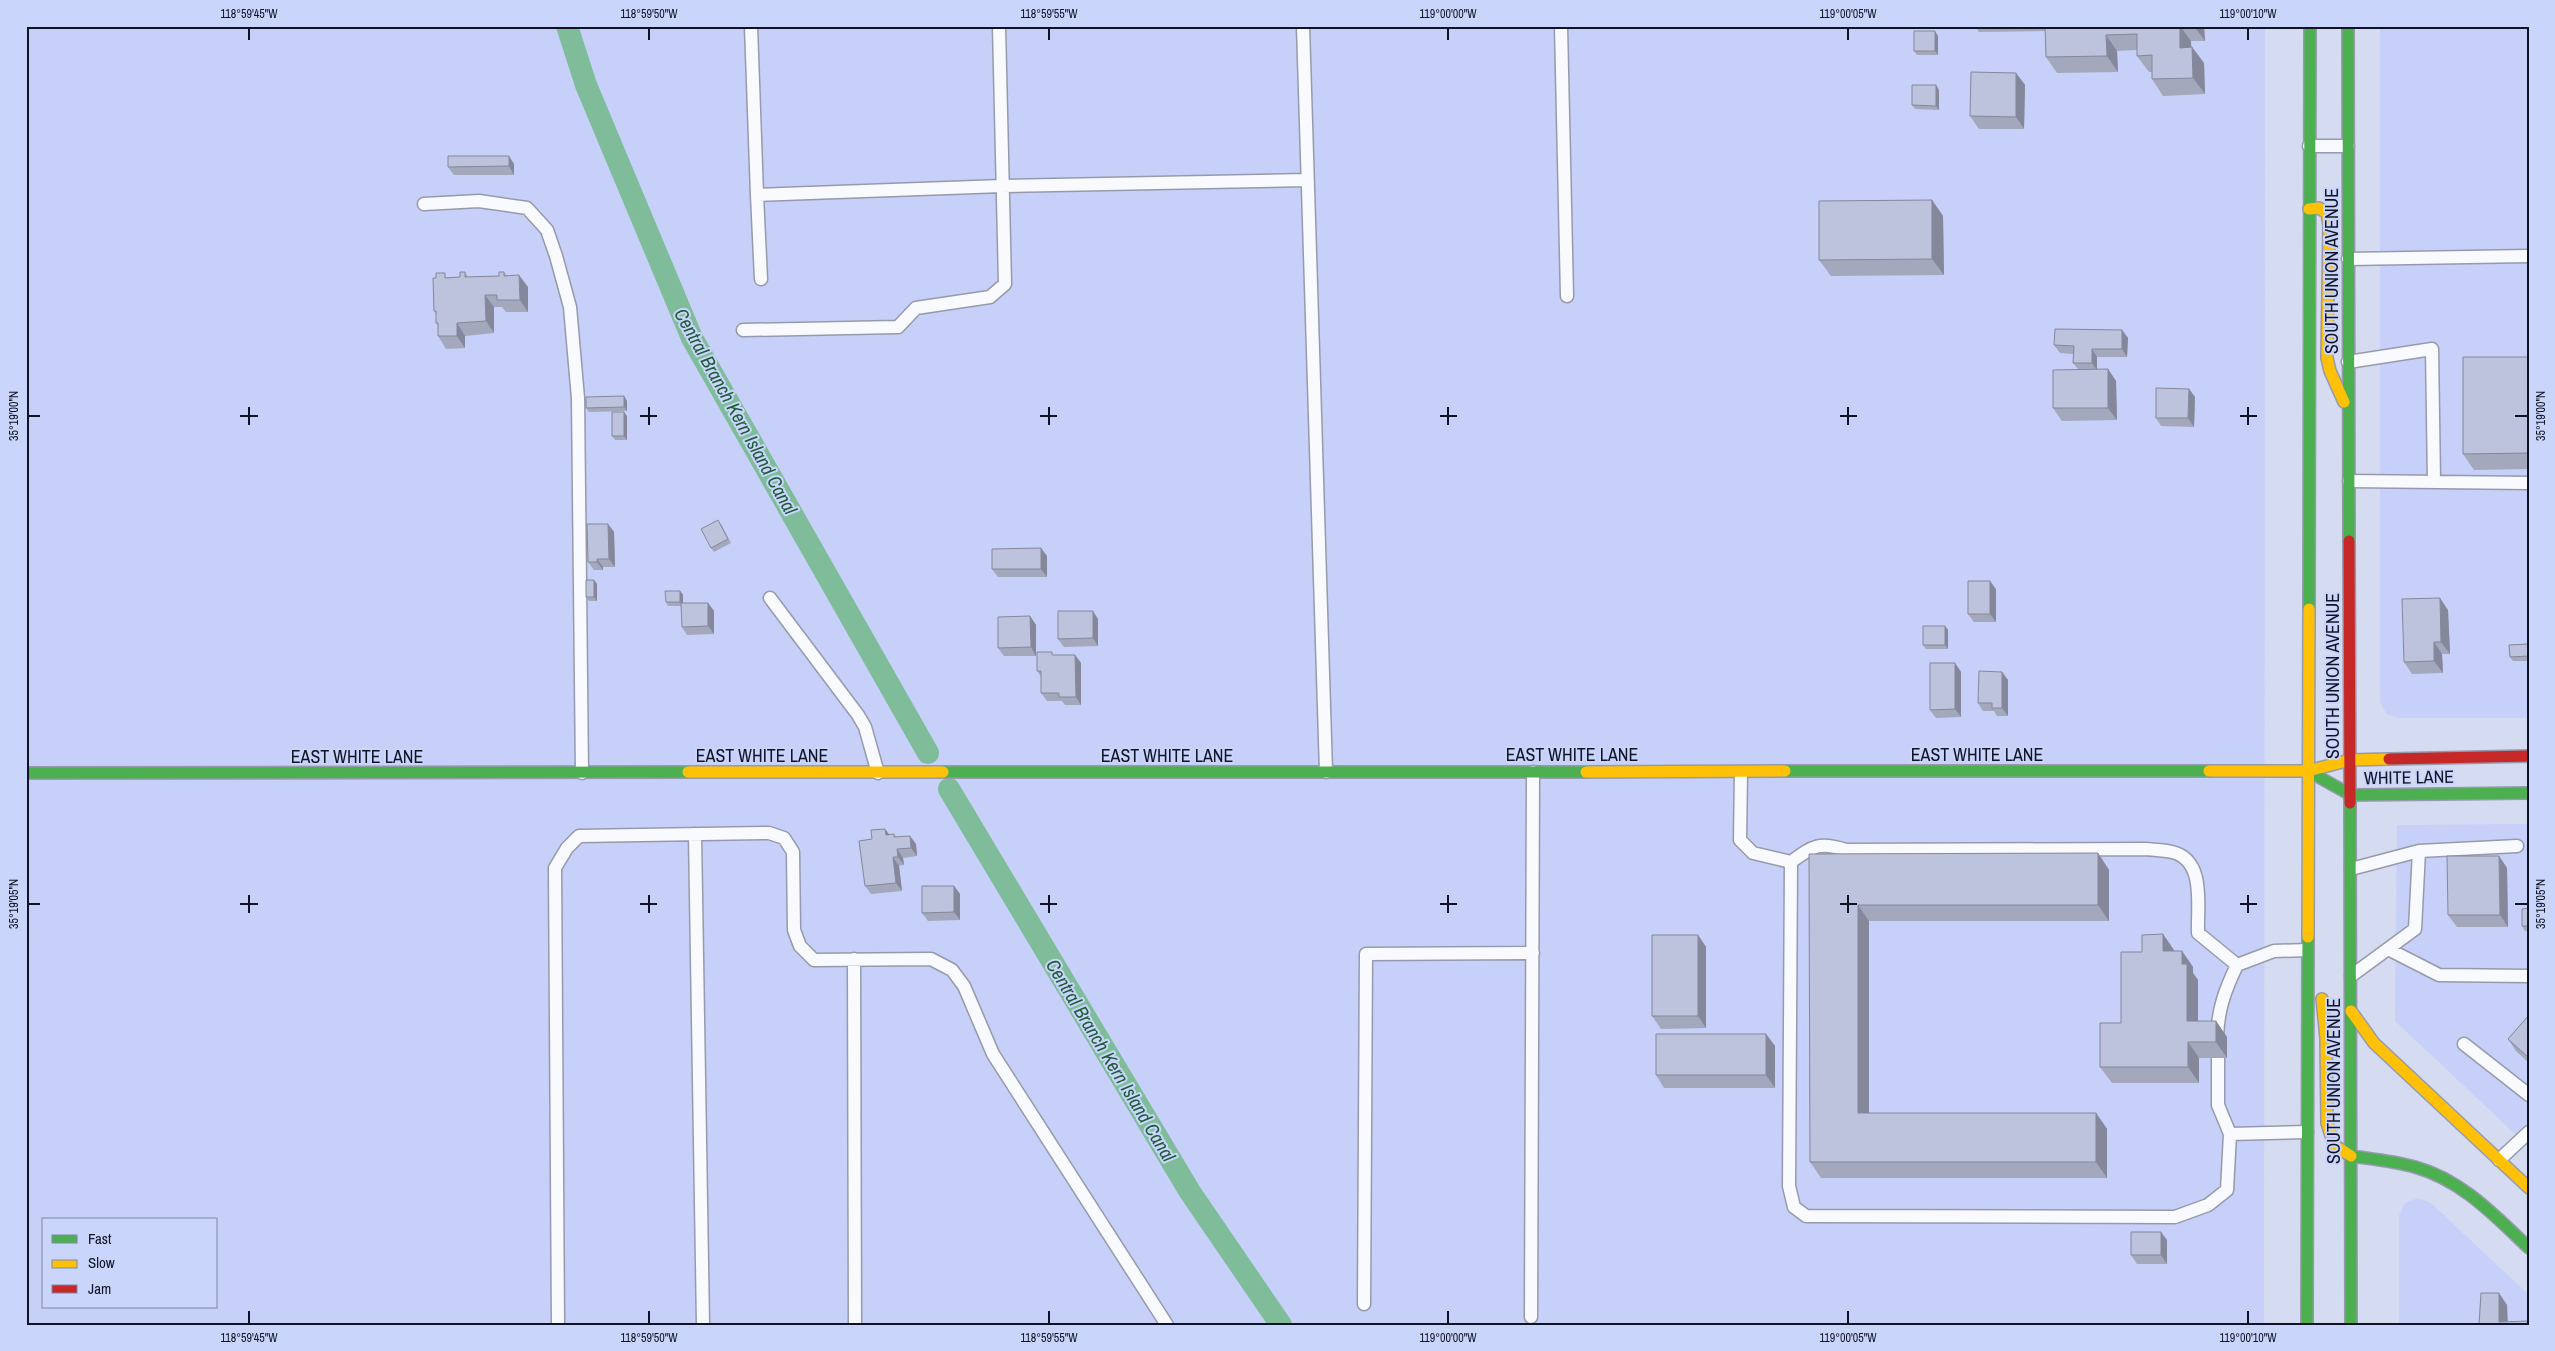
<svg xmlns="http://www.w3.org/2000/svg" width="2555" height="1351" viewBox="0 0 2555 1351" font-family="'Archivo Narrow',sans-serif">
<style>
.built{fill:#c6d0f8;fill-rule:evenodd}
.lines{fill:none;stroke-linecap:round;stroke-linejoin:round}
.canal{stroke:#7ebc9a;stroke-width:22}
.lane-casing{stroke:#969aac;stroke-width:15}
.fast-casing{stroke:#969aac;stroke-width:14}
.slow-casing{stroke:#969aac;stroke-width:14}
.jam-casing{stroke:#969aac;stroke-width:14}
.lane{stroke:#f9fafd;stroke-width:12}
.fast{stroke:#4caf50;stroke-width:11}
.slow{stroke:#ffc107;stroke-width:11}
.jam{stroke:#c62828;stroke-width:11}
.wall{fill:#a3a8bd}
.shaded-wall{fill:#84889a}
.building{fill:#bdc3dc;stroke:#84889a}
.ticks{fill:none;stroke:#0f1324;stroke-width:2}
.labels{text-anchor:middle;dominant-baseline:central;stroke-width:4;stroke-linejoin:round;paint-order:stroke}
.street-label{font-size:18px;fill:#0f1324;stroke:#cad5fc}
.water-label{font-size:19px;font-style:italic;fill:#1c5b35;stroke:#cad5fc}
.neatline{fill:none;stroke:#0f1324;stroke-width:2}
.ticks-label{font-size:12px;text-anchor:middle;fill:#0f1324}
</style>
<rect width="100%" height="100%" fill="#d5dbf1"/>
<path class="built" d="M26,26H2265L2264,1325H26ZM44,1220H216V1307H44Z
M2380,26H2529V718H2399L2387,714L2380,702Z
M2529,824V1147L2395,1021L2397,825Z
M2418,1198L2431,1203L2529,1295V1325H2399V1215L2405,1203Z"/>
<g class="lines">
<path class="canal" d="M567,26L586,85L692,338L928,753
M949,789L1190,1192L1281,1325"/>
<defs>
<path id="lane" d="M751,26L757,195L1002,186L1307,180
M1303,26L1326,772
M1561,26L1567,296
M2309,146H2348
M757,195L761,279
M424,204L479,201L527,208L547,230L556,256L570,307L578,398L582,773
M2348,259L2529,256
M743,330L898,327L916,308L990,297L1005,284L999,26
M2348,362L2432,349L2434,482
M2349,481L2529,483
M770,598L858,715L865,727L878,773
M1741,772L1740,840L1753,853L1791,862
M695,834L703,1325
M2419,851L2517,846
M2388,949L2439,975L2529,976
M854,959L855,1325
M2351,976L2415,929L2419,851L2351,869
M2217,1037C2218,1009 2225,990 2237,965L2274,951L2307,950
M2464,1044L2529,1095
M2218,1058V1105L2230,1134L2227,1190L2208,1205L2175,1217L1806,1216L1794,1207L1789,1186L1791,862C1813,846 1819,841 1846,850L2145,849C2154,850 2164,850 2172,852C2206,860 2197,906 2198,933L2237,965
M2230,1134L2307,1132
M2499,1160L2529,1132
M1364,1304L1366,954L1533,953
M1531,1317L1533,772
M558,1325L555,868L567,848L579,836L769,833L784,838L793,852L794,930L800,946L814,960L931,959L952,970L964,986L993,1054L1167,1325"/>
<path id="fast" d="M2348,26L2349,541
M2309,609L2310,26
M1785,771H2209
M2308,771L2351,795L2529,793
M943,772H1586
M26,773L688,772
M2350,803L2351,1325
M2351,1156C2372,1159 2394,1161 2415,1167C2462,1180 2495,1216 2529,1248
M2307,1325L2308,937"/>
<path id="slow" d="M2309,209L2319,208L2327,213L2329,225L2327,358L2330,371L2344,402
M2209,771H2308L2350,760L2389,759
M688,772H943
M1586,772L1785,771
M2308,937L2309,609
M2322,999L2326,1038L2327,1123L2334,1145L2351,1156
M2351,1011L2374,1043L2529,1188"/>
<path id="jam" d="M2349,541L2350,803
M2389,759L2529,756"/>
</defs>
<use href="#lane" class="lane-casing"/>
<use href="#fast" class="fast-casing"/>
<use href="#slow" class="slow-casing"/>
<use href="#jam" class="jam-casing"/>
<use href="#lane" class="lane"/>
<use href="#fast" class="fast"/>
<use href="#slow" class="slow"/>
<use href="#jam" class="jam"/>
</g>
<path class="wall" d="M1975,26H2204L2205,41H2191V47H2192L2204,63L2205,94L2163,96L2152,79V72H2149L2137,56V50L2117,51L2118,72L2057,73L2046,57L2045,31L1979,32Z
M1938,36V55H1917L1914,51Z
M2016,73L2025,85L2024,129H1979L1970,116Z
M1936,85L1939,90V110L1915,109L1912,105Z
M514,164V175H454L448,167Z
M1932,200L1943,216L1944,275L1831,276L1819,260Z
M465,272L468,277L499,276L504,272L506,275L528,287V312H506L502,307H494V333L465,336V348L446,349L438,336V326L436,323V314L434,311L448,278L460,277Z
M2122,330L2128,338L2127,357H2097V369H2108L2116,381L2117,420L2062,421L2053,408L2078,369L2073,363V354L2060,353L2054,345Z
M2529,357V469L2474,470L2463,454Z
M2189,389L2195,397L2194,427L2161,426L2156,418Z
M624,396L627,401V411L589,412L586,408Z
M627,416V440H615L612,436Z
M608,524L614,532L615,567H603V570H594L588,562Z
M721,524L731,543L714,552L711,548Z
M1041,548L1047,556V577H998L992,569Z
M594,580L597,584V601H589L586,597Z
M1996,589V622H1974L1968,614Z
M680,591L683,595V603H708L714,611V634L687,635L682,627L681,606H668L666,602Z
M2448,610L2450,654H2442L2443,673L2412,674L2404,662Z
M1030,616L1036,625V656H1004L998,648Z
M1098,619V646L1064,647L1058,639Z
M1945,626L1948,630V649H1926L1923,645Z
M2529,644V661H2513L2510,657Z
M1054,655H1075L1081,663V705H1065L1062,701H1047L1041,693V677L1037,671Z
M1955,663L1961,672V717L1936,718L1930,710Z
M2002,672L2008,680V716H1997L1994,711H1983L1978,703Z
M885,829L890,835L894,834L896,837L916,844L917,856L903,858L904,865L899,866L902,891L871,894L865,886L872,839Z
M2098,853L2109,870V921H1869V1113H2096L2107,1129V1178H1821L1810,1162L1809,854Z
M2499,856L2507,868L2508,927H2457L2448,915Z
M954,886L960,894V920L928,921L922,913Z
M2529,908V931H2525L2522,926Z
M2163,934L2174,951H2182L2193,967V973L2198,980V1021H2216L2227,1037V1058H2199V1083H2112L2100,1067L2121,1023L2142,952Z
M1698,935L1706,947V1028L1661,1029L1652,1016Z
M2529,1015V1063L2516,1051L2508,1039Z
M1766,1034L1775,1046V1088H1664L1656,1075Z
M2167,1240V1264H2137L2131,1255Z"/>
<path class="shaded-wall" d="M2180,26L2191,41L2192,64L2180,48Z
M2194,26H2204L2205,41Z
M1935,31L1938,36V55L1935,51Z
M2106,35L2117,51L2118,72L2107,56Z
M2192,47L2204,63L2205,94L2193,78Z
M2016,73L2025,85L2024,129L2016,117Z
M1936,85L1939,90V110L1936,106Z
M509,156L514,164V175L509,166Z
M1932,200L1943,216L1944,275L1932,259Z
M519,275L528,287V312L520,300Z
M485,295L494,307V333L486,321Z
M457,323L465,336V348L457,336Z
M2122,330L2128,338L2127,357L2122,349Z
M2092,349L2097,357V371L2092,363Z
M2108,369L2116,381L2117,420L2108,408Z
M2189,389L2195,397L2194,427L2188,418Z
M624,396L627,401V411L624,407Z
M624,412L627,416V440L624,436Z
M608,524L614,532L615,567L609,559Z
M1041,548L1047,556V577L1041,569Z
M597,559L603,567V570L597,562Z
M594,580L597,584V601L594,597Z
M1990,581L1996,589V622L1990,614Z
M680,591L683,595V606L680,602Z
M2440,598L2448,610L2450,654L2441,642Z
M708,603L714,611V634L708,626Z
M1093,611L1098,619V646L1093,638Z
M1030,616L1036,625V656L1031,647Z
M1945,626L1948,630V649L1945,645Z
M2434,642L2442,654L2443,673L2434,661Z
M1075,655L1081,663V705L1076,697Z
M1955,663L1961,672V717L1955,709Z
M2002,672L2008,680V716L2002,708Z
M885,829L891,837L886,835Z
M910,836L916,844L917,856L911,848Z
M897,849L903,858L904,865L898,857Z
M2098,853L2109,870V921L2098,905Z
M2499,856L2507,868L2508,927L2500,915Z
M893,857L899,866L902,891L896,883Z
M954,886L960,894V920L954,912Z
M1858,905L1869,921V1129L1858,1113Z
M2163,934L2174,950V967L2163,951Z
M1698,935L1706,947V1028L1698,1016Z
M2182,951L2193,967V973L2198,980V1037L2187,1021L2182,964Z
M2216,1021L2227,1037V1058L2216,1042Z
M1766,1034L1775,1046V1088L1766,1075Z
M2188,1042L2199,1058V1083L2188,1067Z
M2096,1113L2107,1129V1178L2096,1162Z
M2161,1232L2167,1240V1264L2161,1255Z
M2499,1293L2507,1305L2508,1325L2499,1322Z"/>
<path class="building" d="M2045,26H2180V48L2192,47L2193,78L2152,79V55L2137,56V34L2106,35L2107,56L2046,57Z
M1914,31H1935V51H1914Z
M1971,72L2016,73V117L1970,116Z
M1912,85H1936V106L1912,105Z
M448,156H509V166L448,167Z
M1932,200V259L1819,260V201Z
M460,272H465V277L499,276V272H504V276L519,275L520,300H497V295H485L486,321L457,323V336H438V323H436V311H434L433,278H436V273H445V278L460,277Z
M2055,329L2122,330V349H2092V363H2073L2074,346L2054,345Z
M2463,357H2529V453L2463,454Z
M2108,369V408H2053V370Z
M2156,388L2189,389L2188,418H2156Z
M624,396V407L586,408V397Z
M612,412H624V436H612Z
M718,520L728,539L711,548L701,529Z
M587,524H608L609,559H597V562H588Z
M1041,548V569H992V549Z
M586,580H594V597H586Z
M1968,581H1990V614H1968Z
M665,591H680V602H666Z
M2440,598L2441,642H2434V661L2404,662L2402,599Z
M681,603H708V626L682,627Z
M1058,611H1093V638L1058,639Z
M1030,616L1031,647L998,648V617Z
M1923,626H1945V645H1923Z
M2529,644V656L2510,657L2509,645Z
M1037,652H1052V655H1075L1076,697H1059V693H1041V671H1037Z
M1930,663H1955V709L1930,710Z
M1979,671L2002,672V708H1992V703H1978Z
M885,829L886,835L894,834V837L910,836L911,848L897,849L898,857H893L896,883L865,886L859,841L872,839L871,830Z
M2098,853V905H1858V1113H2096V1162H1810L1809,854Z
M2447,856H2499L2500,915H2448Z
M922,886H954V912L922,913Z
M2529,908V926H2522V909Z
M2163,934V951H2182V964H2187V1021H2216V1042H2188V1067H2100V1023H2121V952H2142V935Z
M1652,935H1698V1016H1652Z
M2529,1015V1058L2508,1039Z
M1656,1034H1766V1075H1656Z
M2131,1232H2161V1255H2131Z
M2481,1293H2499V1322L2529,1321V1325H2479Z"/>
<path class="ticks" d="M249,28V40M649,28V40M1049,28V40M1448,28V40M1848,28V40M2248,28V40M249,407V425M649,407V425M1049,407V425M1448,407V425M1848,407V425M2248,407V425M28,416H40M240,416H258M640,416H657M1040,416H1057M1440,416H1457M1840,416H1857M2240,416H2257M2515,416H2528M249,895V913M649,895V913M1049,895V913M1448,895V913M1848,895V913M2248,895V913M28,904H40M240,904H258M640,904H657M1040,904H1057M1440,904H1457M1840,904H1857M2240,904H2257M2515,904H2528M249,1311V1324M649,1311V1324M1049,1311V1324M1448,1311V1324M1848,1311V1324M2248,1311V1324"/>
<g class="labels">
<g class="street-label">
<text transform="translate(2331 271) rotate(-90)">SOUTH UNION AVENUE</text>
<text transform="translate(2332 676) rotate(-90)">SOUTH UNION AVENUE</text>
<text x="1572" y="754">EAST WHITE LANE</text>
<text x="1977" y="754">EAST WHITE LANE</text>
<text x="762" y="755">EAST WHITE LANE</text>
<text x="1167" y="755">EAST WHITE LANE</text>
<text x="357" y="756">EAST WHITE LANE</text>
<text transform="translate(2409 777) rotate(-1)">WHITE LANE</text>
<text transform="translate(2333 1081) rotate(-90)">SOUTH UNION AVENUE</text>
</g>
<g class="water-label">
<text transform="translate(736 411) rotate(61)">Central Branch Kern Island Canal</text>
<text transform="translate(1111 1060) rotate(59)">Central Branch Kern Island Canal</text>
</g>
</g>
<rect width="2555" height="1351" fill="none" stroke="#cad5fc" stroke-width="55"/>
<rect x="42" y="1218" width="175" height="90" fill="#cad5fc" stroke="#7f87a6"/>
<rect x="52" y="1235" width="25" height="8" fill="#4caf50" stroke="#7f87a6"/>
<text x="88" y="1244" font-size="15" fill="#0f1324">Fast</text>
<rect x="52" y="1260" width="25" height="8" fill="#ffc107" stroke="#7f87a6"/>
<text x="88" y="1268" font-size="15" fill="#0f1324">Slow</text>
<rect x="52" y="1285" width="25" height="8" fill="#c62828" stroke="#7f87a6"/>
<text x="88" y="1294" font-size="15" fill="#0f1324">Jam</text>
<rect x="28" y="28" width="2500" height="1296" class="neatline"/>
<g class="ticks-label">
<text x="249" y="18">118°59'45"W</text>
<text x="649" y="18">118°59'50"W</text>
<text x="1049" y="18">118°59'55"W</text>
<text x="1448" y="18">119°00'00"W</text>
<text x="1848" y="18">119°00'05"W</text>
<text x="2248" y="18">119°00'10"W</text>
<text transform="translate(2541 416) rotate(-90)" y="4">35°19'00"N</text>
<text transform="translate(14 416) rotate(-90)" y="4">35°19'00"N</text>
<text transform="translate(2541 904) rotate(-90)" y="4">35°19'05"N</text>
<text transform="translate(14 904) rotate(-90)" y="4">35°19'05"N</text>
<text x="249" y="1342">118°59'45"W</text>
<text x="649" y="1342">118°59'50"W</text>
<text x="1049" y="1342">118°59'55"W</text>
<text x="1448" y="1342">119°00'00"W</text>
<text x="1848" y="1342">119°00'05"W</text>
<text x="2248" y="1342">119°00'10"W</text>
</g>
</svg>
